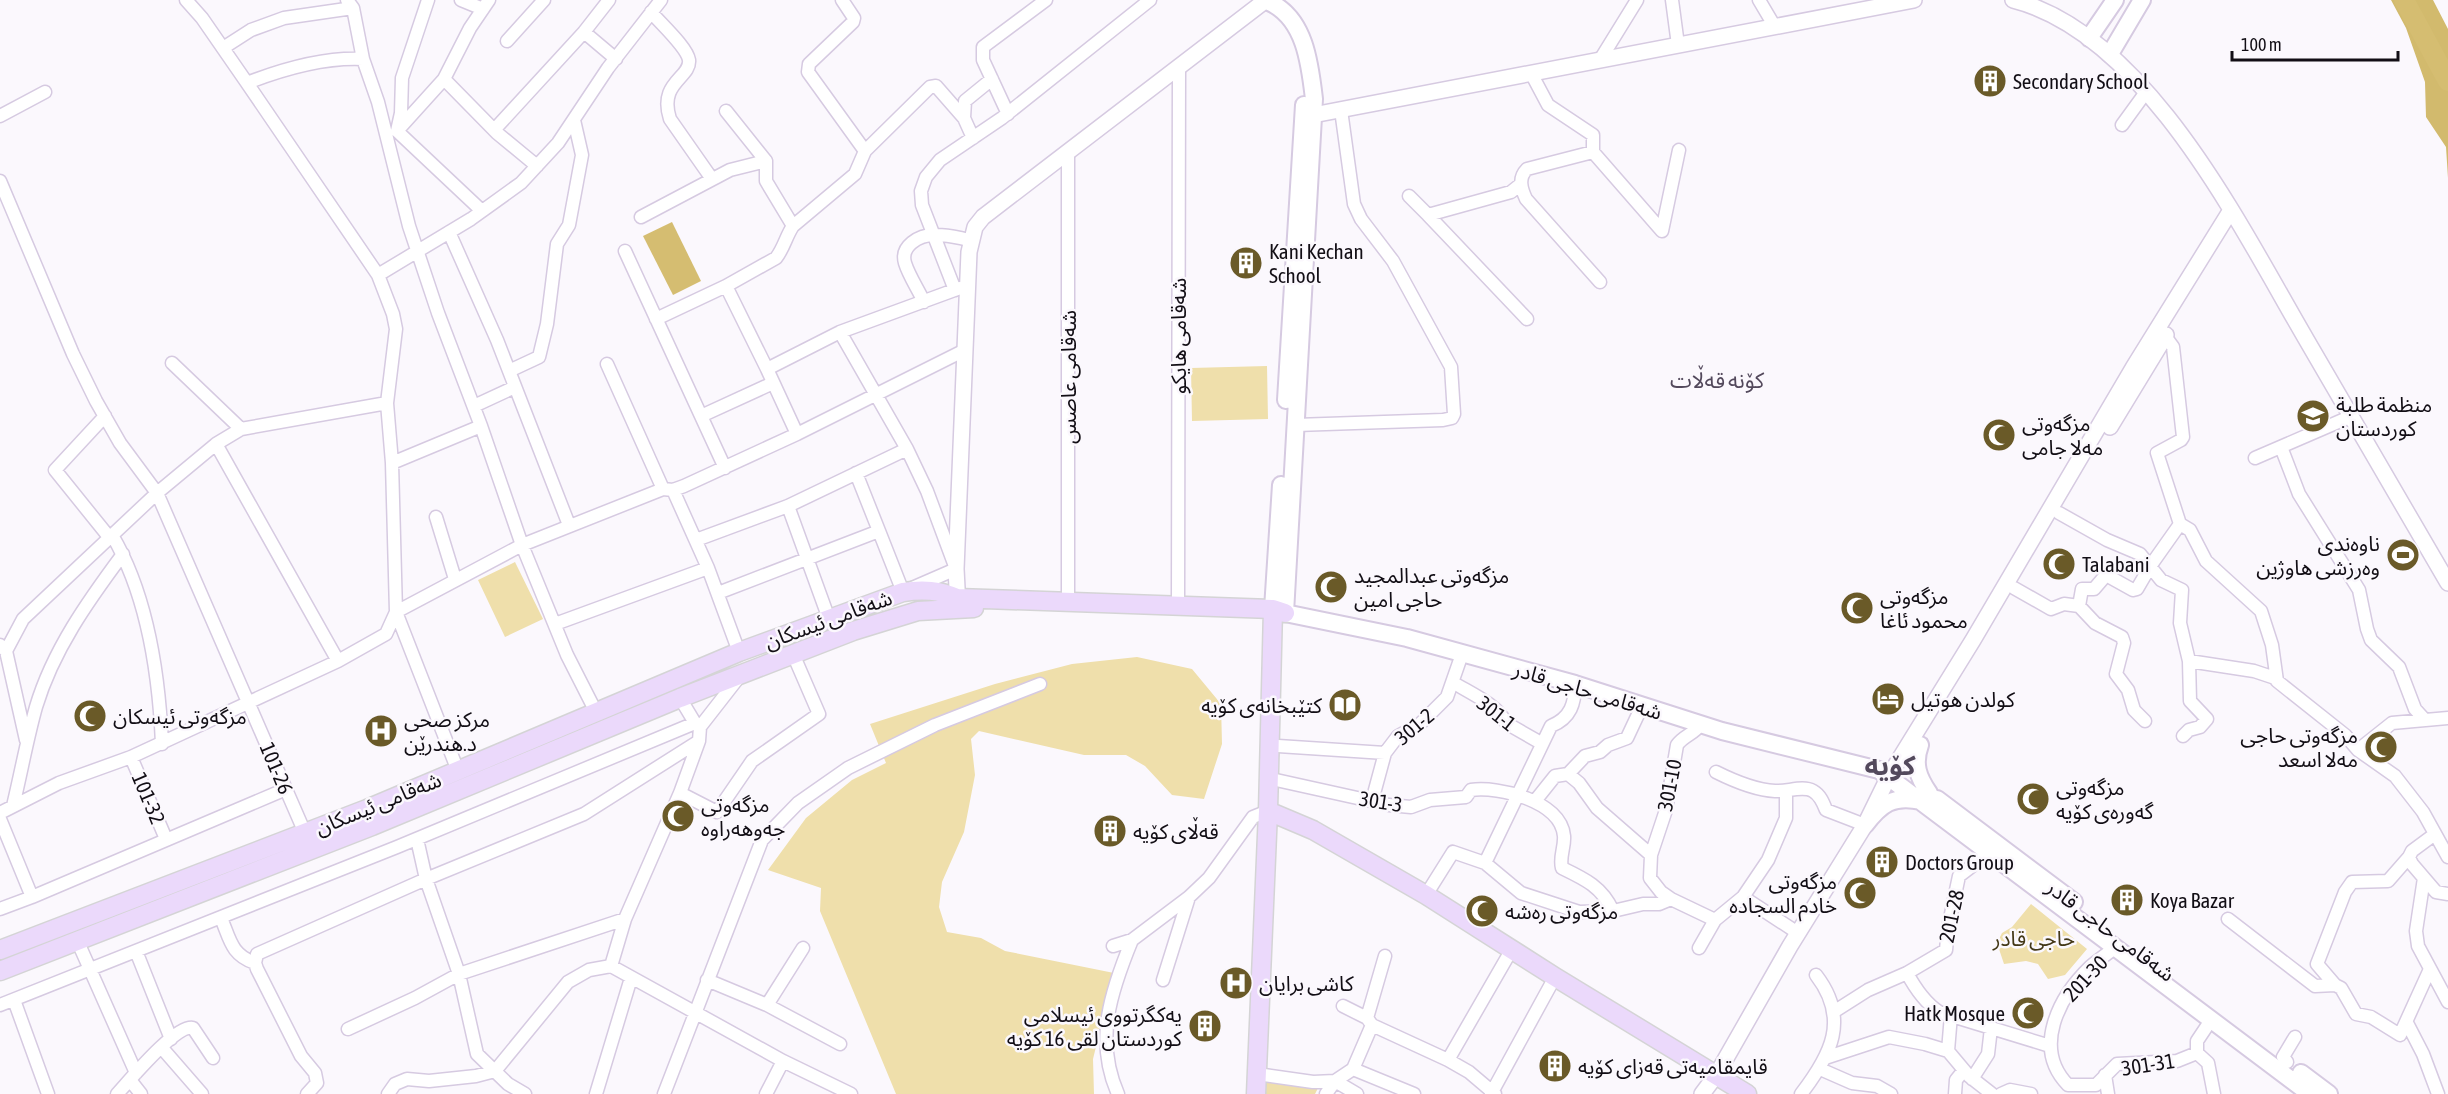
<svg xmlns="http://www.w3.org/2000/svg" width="2448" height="1094" viewBox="0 0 2448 1094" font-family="'Asap Condensed','Noto Sans Arabic',sans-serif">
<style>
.green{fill:#efdfab}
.forest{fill:#d2ba6d}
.water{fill:#d5bd71}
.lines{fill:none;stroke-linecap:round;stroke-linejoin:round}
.river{stroke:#d5bd71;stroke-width:20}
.minor-casing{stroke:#d6cae1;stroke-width:15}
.tertiary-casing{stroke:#d6cae1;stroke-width:18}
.secondary-casing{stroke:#d6cae1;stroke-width:20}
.primary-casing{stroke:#d4d4d5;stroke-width:21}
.minor{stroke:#fff;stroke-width:12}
.tertiary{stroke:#fff;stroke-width:15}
.secondary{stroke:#fff;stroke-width:16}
.primary{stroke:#ebd9fb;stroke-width:18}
.labels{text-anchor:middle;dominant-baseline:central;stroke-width:5;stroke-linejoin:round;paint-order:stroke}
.poi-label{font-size:21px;fill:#120e15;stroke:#fbf8fd;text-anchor:start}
.street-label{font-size:21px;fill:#120e15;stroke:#fbf8fd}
.park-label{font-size:21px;fill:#433817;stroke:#fbf8fd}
.neighbourhood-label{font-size:22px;fill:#53495c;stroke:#fbf8fd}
.district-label{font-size:27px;font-weight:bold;fill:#53495c;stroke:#fbf8fd}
</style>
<rect width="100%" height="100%" fill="#fbf8fd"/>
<path class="green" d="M1267,366L1268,419L1192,421L1191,368Z
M515,562L543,619L505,637L478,580Z
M1137,657L1192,669L1221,704L1222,744L1204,799L1172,795L1145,766L1126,755H1084L979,731L971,739L975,775L964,832L942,882L939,907L947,932L981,938L1005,951L1114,973L1093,1059L1094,1094H896L820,911L821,888L768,870L806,818L852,780L886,763L870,724L995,684L1072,664Z
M2031,904L2087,949L2065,975L2048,979L2038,964L2026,961L2004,964L1997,943L2002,933L2012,927Z
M1262,1081L1318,1088L1315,1094H1261Z"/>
<path class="forest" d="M2391,0H2433L2448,29V178L2446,147L2426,117L2425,82L2406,28Z"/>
<path class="water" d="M672,222L701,281L673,295L643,236Z"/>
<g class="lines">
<path class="river" d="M2404,0L2448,81"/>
<defs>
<path id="minor" d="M186,0L202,18L247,83C283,69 324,57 363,59L378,102L409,226L438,313L481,426L522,545L567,655L596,712
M347,0L353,8L363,59
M428,0L402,78L401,113L397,131L482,211
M461,0L483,9
M842,0L854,18L853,22L809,64L808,72L865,151
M1672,0L1678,45
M1759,0L1775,27
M651,12C660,23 687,47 689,60C691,78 658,82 670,119L712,179
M584,32L616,59
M507,41L544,0
M223,48L251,30L284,18L353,8
M1600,60L1637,0
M1531,73L1548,105L1593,135V152L1662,231L1679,150
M444,79L497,133L537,166
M247,83L378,275L393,314L396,329L387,403L392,463L396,612L458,771
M726,111L766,161V181L793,226
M1008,114L983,60V47L1046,0
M0,116L45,92
M964,118L965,101L992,79
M2122,125L2146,92
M494,130L584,32L609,0
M397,131L444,79L470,28L489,0
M1593,152L1527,169C1518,178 1521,188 1526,199L1600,282
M0,181L73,354L96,401L120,443L157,493L23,619L6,651
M1521,184L1511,192L1428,215L1527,319
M1409,196L1428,215
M641,217L730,170L766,161
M449,232L497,340L569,525
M625,251L725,468
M378,275L471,219L521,183L558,143L608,68L661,0
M955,290L922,205L921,191L926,177L940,160L1002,118L1150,0
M924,302C918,289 909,276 905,263C900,246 919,235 934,235C946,234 959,238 971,240
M656,319L726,286
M172,363L241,429
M607,364L663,489
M767,369L726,286L776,258C784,248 786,236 793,226L855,174L865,151L930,87L936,86L964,118L973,138
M509,371L539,357L547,324L557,244L569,225L582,155L574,120
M474,406L515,387
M105,416L55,470L109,537
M701,416L773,383
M1296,425L1443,420L1452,418L1454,414L1451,367L1393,261L1361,219L1354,204L1341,110
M797,434L767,369L840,332
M216,444L241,429L387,403
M2281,447L2299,494L2359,590L2367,629L2371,640L2399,667L2415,709L2425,720
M907,449L840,332L960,288
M2255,458L2352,416
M392,463L481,426
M856,473L879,531
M788,506L829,619
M2059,513L2107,540L2140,554L2161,580L2182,590L2180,623L2189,661L2190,701L2207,719L2200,727L2189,730L2183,736
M436,517L455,579
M2180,524L2190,530L2206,561L2261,611L2272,645L2277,681L2345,735L2358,750
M112,535C148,596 159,674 162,744
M696,540L788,506L907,449L927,491L956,569L903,592L879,531L718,593
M708,568L739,652
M2014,588L2051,609L2064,604L2079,606L2095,623L2122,637L2124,643L2116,674L2128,690L2134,710L2145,721
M1068,602V152
M1178,606L1179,67
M2079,606L2082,589H2094L2106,575L2133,590L2137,589L2151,565L2180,524L2157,453L2181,440L2183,437L2173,347L2165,336
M555,624L708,568L673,490
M0,645L6,651L26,740
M2189,661L2254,671L2275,678
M1454,683C1470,693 1498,705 1506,723L1541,743
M680,698L695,723
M2448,718L2392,723L2358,750L2395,776L2423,812L2448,857
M1278,746L1385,753
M131,757L166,839
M1716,772C1734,781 1755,790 1775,791C1787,792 1803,785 1813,791C1820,795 1823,802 1826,810L1865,825
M1568,774L1585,756L1600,752L1608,745L1627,738L1642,706
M1276,780L1389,805L1411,807L1430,800L1466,797L1471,790C1499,786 1561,801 1564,836C1565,847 1559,857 1562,868C1585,879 1602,887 1613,911
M680,793L717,812L752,761L819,714L793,654
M1372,801L1385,753L1398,736L1420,724L1447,697L1462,654
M1535,801L1555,776L1568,774L1579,783L1597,808L1651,855
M13,806C21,773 27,739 36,707C53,650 88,601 123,554
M0,813L59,783L131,757L338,661L386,634L396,612L522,545L663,489L673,490L684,486L797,434L965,350
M0,819L32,897
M305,833L157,493L216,444L338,661
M2435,834L2412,851L2409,857L2412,864L2436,892L2448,894
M417,839L426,879L459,974L477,1054L508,1084L525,1094
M2409,857L2388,881L2352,882L2345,892L2317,964L2335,985L2341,988L2356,1014L2371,1017L2400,1035L2430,969
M1485,863L1521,893L1579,912L1613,911L1643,904H1659L1671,899L1715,920
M2424,878L2416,931L2418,946L2448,1002
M1426,895L1453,852L1485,863L1551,726C1571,718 1575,703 1575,684
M1743,897L1798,933
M1671,899L1661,892L1650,878L1651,855L1666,810L1677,745C1683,736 1694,734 1700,725
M0,909L32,897L286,789
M221,918C230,939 231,955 255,963
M2228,919L2315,986L2335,985
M77,940L136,1073
M1113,946L1132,940L1189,897L1209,878L1253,817L1268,811
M1699,948L1715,920L1743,897L1768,860L1786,818V791
M136,951L171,1039
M611,966L625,919L680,793L699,741L700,727L739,677
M1907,973C1915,988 1924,1002 1939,1012L2050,1046
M707,980L767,1005L840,1044
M1163,980L1189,897
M14,1000L48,1094
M0,1005L397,847L695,723L700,727
M767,1005L803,948
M1343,1006L1367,1018L1372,1025L1448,1060L1469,1072L1495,1094
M1835,1011L1868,990L1907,973L1946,950L1948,928L1959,876L1989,853
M1367,1018L1385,956
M2407,1023L2423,1054L2438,1094
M348,1029L415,998L459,974L625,919
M162,1048L202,1094
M1948,1051L1951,1015
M2197,1053L2208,1063L2214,1094
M2197,1053V1041L2211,1020
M1825,1058L1889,1037L1925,1044L1948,1051L1969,1076L1992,1094
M1448,1060L1512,949
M2287,1062L2283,1057L2295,1037
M1353,1069L1414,1094
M1820,1069L1852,1083L1877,1086L1891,1094
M1257,1074L1313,1082L1335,1081L1357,1094
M2105,1075L2108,1094
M1972,1079L1988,1054L1991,1028
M130,1080L141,1094
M2068,1085C2032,1048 2059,997 2090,967C2098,960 2107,954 2116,947
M2068,1085H2096L2117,1064L2177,1061L2197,1053
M117,1094C130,1080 176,1024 193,1028L213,1058
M307,1094L317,1083L315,1073L301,1056L257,969L255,963L257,954L426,879L584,814L699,741
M388,1094L395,1084L407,1079L429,1081L476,1076L495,1071L568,982L589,970L611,966L783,1061L851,1094
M596,1094L631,978
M664,1094L762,840L798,803L848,768L935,725L1040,684
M766,1094L783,1061
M1118,1094C1094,1040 1111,991 1132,940
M1326,1094L1335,1081L1353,1069L1372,1025
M1491,1094L1555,977
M1801,1094C1831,1055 1850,1019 1816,975
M1955,1094L1956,1080L1964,1070
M2001,1094L2010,1090L2031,1094"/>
<path id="tertiary" d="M2013,0C2147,34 2241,228 2306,339C2354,421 2401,502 2448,583
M1313,115L1914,0
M2110,427L2166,335
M958,607L956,569L969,252L975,227L983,217L1266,0
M1702,1094L1717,1074L1790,946L1865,825L1889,776L1973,640L2133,368L2231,210"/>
<path id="secondary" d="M1269,2C1305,18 1310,64 1314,99L1285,613L1407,638L1575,684L1722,731L1879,770L2310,1094
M2089,38L2115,0
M2110,54L2142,0
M1286,400L1304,105
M1273,609L1281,485
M1920,745C1913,764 1918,777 1929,793
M1937,799L2074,902
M1865,825C1881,804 1893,795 1921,801
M2301,1073L2329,1094"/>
<path id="primary" d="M1268,811L1313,830L1426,895L1555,977L1747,1094
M0,950L367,809L739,652L903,592C923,589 939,590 957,598L1273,609L1285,613
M0,971L372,826L680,698L853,631L918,611L974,608
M1256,1094L1268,811L1273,609"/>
</defs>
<use href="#minor" class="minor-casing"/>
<use href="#tertiary" class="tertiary-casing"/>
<use href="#secondary" class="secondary-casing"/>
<use href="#primary" class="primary-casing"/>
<use href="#minor" class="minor"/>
<use href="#tertiary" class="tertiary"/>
<use href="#secondary" class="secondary"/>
<use href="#primary" class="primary"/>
</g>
<defs>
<symbol id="building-disc" viewBox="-11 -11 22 22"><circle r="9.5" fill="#6a5a28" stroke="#fbf8fd"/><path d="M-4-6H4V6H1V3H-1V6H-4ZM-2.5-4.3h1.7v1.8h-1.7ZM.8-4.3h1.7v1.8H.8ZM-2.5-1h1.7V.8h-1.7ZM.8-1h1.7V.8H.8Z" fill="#fff"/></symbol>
<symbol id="school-disc" viewBox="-11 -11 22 22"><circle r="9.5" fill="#6a5a28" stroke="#fbf8fd"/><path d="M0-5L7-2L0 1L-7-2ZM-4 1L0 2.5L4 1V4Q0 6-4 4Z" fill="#fff"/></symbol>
<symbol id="mosque-disc" viewBox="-11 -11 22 22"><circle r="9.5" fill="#6a5a28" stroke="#fbf8fd"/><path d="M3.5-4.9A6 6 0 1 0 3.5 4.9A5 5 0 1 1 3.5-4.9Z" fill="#fff"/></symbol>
<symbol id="stadium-disc" viewBox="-11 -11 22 22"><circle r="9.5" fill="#6a5a28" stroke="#fbf8fd"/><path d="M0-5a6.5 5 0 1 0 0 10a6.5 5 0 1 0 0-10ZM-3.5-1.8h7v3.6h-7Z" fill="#fff"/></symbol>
<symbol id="hotel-disc" viewBox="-11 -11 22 22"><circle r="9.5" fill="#6a5a28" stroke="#fbf8fd"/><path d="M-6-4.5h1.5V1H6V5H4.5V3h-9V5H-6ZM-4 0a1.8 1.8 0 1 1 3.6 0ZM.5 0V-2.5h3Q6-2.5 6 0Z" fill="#fff"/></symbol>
<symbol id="library-disc" viewBox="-11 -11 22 22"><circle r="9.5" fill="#6a5a28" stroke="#fbf8fd"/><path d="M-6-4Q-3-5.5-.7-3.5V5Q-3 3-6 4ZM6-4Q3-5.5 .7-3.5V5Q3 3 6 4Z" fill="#fff"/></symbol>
<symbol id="hospital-disc" viewBox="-11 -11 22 22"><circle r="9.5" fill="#6a5a28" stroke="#fbf8fd"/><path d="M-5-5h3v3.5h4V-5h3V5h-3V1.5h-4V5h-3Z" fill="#fff"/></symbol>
</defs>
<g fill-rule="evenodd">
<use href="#building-disc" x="1971" y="62" width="38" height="38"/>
<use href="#building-disc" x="1227" y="244" width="38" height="38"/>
<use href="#school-disc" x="2294" y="397" width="38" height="38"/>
<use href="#mosque-disc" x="1980" y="416" width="38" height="38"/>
<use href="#stadium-disc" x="2384" y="536" width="38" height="38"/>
<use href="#mosque-disc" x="2040" y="545" width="38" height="38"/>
<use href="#mosque-disc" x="1312" y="568" width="38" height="38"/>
<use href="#mosque-disc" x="1838" y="589" width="38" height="38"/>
<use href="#hotel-disc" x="1869" y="680" width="38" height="38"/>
<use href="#library-disc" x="1326" y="686" width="38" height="38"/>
<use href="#mosque-disc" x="71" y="697" width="38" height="38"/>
<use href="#hospital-disc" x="362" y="712" width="38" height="38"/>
<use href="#mosque-disc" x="2362" y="728" width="38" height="38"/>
<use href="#mosque-disc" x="2014" y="780" width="38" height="38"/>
<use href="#mosque-disc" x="659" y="797" width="38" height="38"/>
<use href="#building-disc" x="1091" y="812" width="38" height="38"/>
<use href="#building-disc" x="1863" y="843" width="38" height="38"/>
<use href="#mosque-disc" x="1841" y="874" width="38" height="38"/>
<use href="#building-disc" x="2108" y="881" width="38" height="38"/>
<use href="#mosque-disc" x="1463" y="892" width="38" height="38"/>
<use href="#hospital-disc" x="1217" y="964" width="38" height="38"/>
<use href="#mosque-disc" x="2009" y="994" width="38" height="38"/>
<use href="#building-disc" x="1186" y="1007" width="38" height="38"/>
<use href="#building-disc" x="1536" y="1047" width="38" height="38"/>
</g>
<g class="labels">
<g class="poi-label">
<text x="2013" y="81">Secondary School</text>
<text x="1269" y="251">Kani Kechan<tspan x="1269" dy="24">School</tspan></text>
<text x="2336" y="404">منظمة طلبة<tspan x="2336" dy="24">كوردستان</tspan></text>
<text x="2022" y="423">مزگه‌وتی<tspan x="2022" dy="24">مه‌لا جامی</tspan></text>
<text x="2380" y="543" text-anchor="end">ناوەندی<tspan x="2380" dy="24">وەرزشی هاوژین</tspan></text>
<text x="2082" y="564">Talabani</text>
<text x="1354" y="575">مزگه‌وتی عبدالمجید<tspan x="1354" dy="24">حاجی امین</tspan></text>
<text x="1880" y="596">مزگه‌وتی<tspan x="1880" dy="24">محمود ئاغا</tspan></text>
<text x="1911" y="699">كولدن هوتيل</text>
<text x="1322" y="705" text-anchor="end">كتێبخانه‌ی كۆیه‌</text>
<text x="113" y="716">مزگەوتی ئیسکان</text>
<text x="404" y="719">مرکز صحی<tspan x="404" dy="24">د.هندرێن</tspan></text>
<text x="2358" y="735" text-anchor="end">مزگه‌وتی حاجی<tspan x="2358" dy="24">مه‌لا اسعد</tspan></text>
<text x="2056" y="787">مزگه‌وتی<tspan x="2056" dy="24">گه‌وره‌ی كۆیه</tspan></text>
<text x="701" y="804">مزگه‌وتی<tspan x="701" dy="24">جه‌وهه‌راوه</tspan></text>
<text x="1133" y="831">قەڵای کۆیە</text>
<text x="1905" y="862">Doctors Group</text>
<text x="1837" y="881" text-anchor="end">مزگه‌وتی<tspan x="1837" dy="24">خادم السجاده</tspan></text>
<text x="2150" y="900">Koya Bazar</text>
<text x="1505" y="911">مزگەوتی رەشە</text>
<text x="1259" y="983">كاشی برایان</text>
<text x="2005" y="1013" text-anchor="end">Hatk Mosque</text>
<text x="1182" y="1014" text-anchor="end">يه‌كگرتووی ئیسلامی<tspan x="1182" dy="24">كوردستان لقی 16 كۆیه‌</tspan></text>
<text x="1578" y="1066">قایمقامیه‌تی قه‌زای كۆیه‌</text>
</g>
<g class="street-label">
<text transform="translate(1178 336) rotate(-90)">شه‌قامی هایكو</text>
<text transform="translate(1068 377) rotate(-90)">شه‌قامی عاصس</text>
<text transform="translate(828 619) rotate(-20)">شەقامی ئیسکان</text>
<text transform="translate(1588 690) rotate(17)">شەقامی حاجی قادر</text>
<text transform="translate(1497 713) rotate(38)">301-1</text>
<text transform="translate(1414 726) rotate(-40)">301-2</text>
<text transform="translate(277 768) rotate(67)">101-26</text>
<text transform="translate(1669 785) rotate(-79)">301-10</text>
<text transform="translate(149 798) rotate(67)">101-32</text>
<text transform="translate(1381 801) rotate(9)">301-3</text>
<text transform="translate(378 803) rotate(-22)">شەقامی ئیسکان</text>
<text transform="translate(1951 916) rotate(-78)">201-28</text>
<text transform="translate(2111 930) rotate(37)">شەقامی حاجی قادر</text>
<text transform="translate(2085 978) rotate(-47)">201-30</text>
<text transform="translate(2148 1064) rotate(-9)">301-31</text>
</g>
<g class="park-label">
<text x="2034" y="938">حاجی قادر</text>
</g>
<g class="neighbourhood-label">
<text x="1717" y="380">کۆنە قەڵات</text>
</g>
<g class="district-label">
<text x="1890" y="765">کۆیە</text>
</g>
</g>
<path d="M2232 51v9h166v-9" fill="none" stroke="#120e15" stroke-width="3"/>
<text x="2241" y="51" font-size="18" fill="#120e15" stroke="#fbf8fd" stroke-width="4.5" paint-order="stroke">100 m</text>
</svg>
